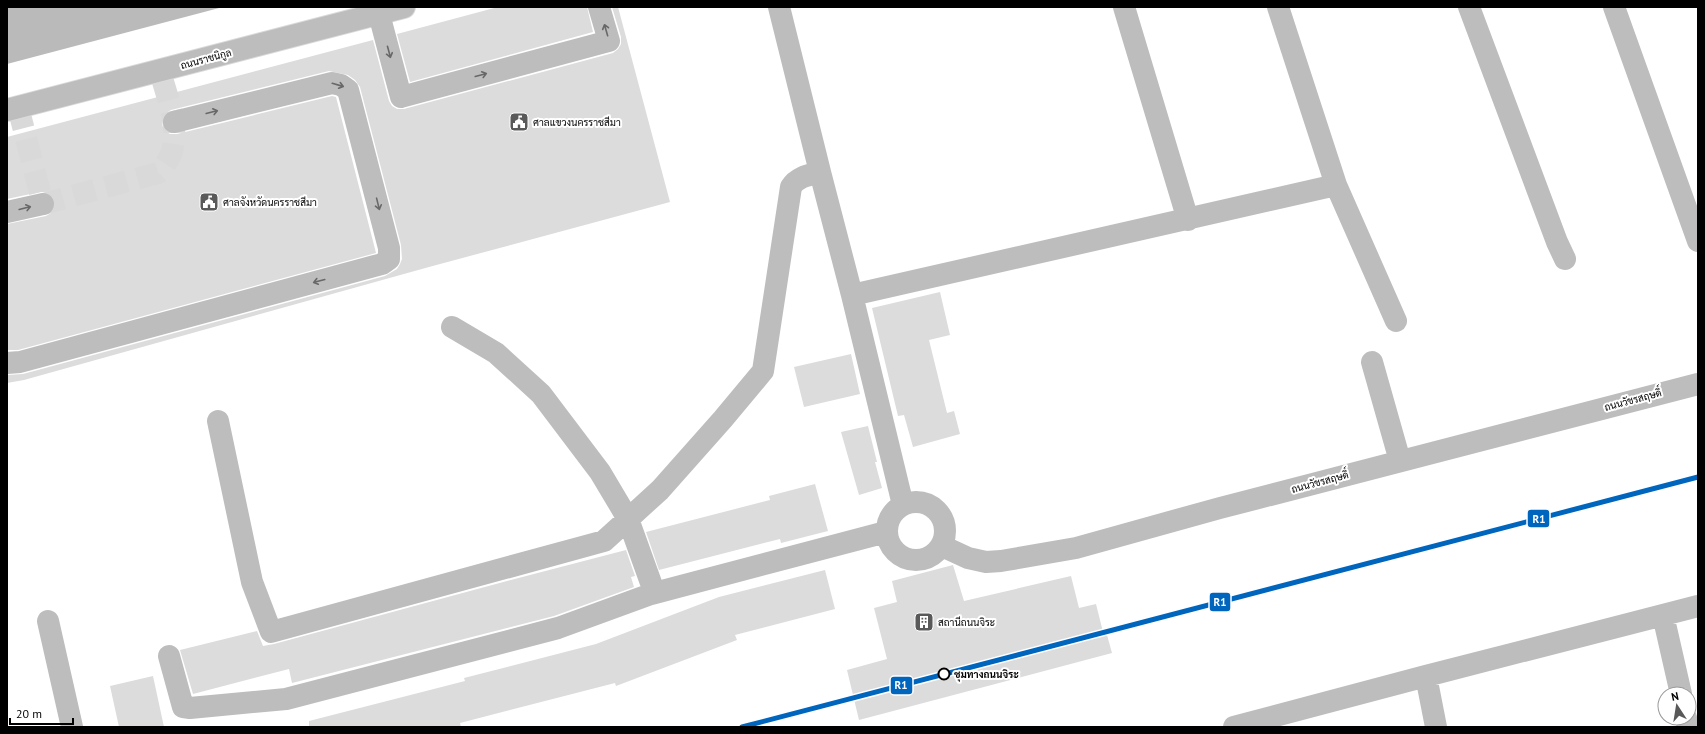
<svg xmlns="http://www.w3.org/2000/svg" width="1705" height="734" viewBox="0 0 1705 734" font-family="'PT Sans',Sarabun,sans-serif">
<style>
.water{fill:#bababa}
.building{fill:#dcdcdc}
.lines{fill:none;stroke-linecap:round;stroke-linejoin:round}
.minor-tunnel{stroke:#d9d9d9;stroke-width:22;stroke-dasharray:22 11;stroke-linecap:butt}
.major-casing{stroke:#dbdbdb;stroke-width:24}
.minor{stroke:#bdbdbd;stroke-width:22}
.major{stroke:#bdbdbd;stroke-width:22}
.rail-1-casing{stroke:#fff;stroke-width:8}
.rail-1{stroke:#0065bd;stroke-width:5}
.oneway{stroke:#686868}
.stop-dot{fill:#fff;stroke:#000;stroke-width:2}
.labels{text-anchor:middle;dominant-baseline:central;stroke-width:4;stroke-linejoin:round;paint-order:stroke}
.street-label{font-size:10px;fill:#000;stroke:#fff}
.poi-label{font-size:10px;fill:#000;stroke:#fff;text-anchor:start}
.stop-label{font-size:10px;font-weight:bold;fill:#000;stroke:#fff;text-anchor:start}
.line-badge{stroke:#fff;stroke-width:1.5}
.badge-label{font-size:11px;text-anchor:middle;font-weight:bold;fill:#fff}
</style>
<rect width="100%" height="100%" fill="#fff"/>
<path class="water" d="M7,7H223L7,64Z"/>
<path class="building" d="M498,7H587L593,32L410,82L397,34Z
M612,7H618L670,202L429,267L24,380L7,383V375L23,374L385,276L397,269L400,264L402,259L401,245L360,87L355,80L348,75L329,71L171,110L166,113L162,118V125L165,131L170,134H177L332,96L336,97L376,253L18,350H7V224L46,216L51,213L55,208V202L52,196L46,192H40L7,199V137L373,40L389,101L392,106L397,109H404L613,53L618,49L621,44V37Z
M940,292L950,335L929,340L947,413L954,411L960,434L913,447L904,415L898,416L872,308Z
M851,354L860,394L804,407L794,367Z
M868,426L877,462H875L882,488L859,495L841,432Z
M815,484L828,531L781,543L780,539L659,570L646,532L770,500L769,496Z
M626,550L635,576L631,577L634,587L554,616L292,683L289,669L193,694L180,650L257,631L263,646L274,644L507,581Z
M953,565L964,601L1071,576L1079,608L1096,604L1104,636L1107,635L1112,653L859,720L847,670L887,659L874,608L897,602L892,581Z
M825,570L835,609L735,635L737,640L616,686L615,683L460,723L461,727H309V721L465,681L464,678L596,644L719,597Z
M153,676L164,727H119L110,686Z"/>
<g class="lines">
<path class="minor-tunnel" d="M18,107L43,204L158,173C188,145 169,105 160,71"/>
<defs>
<path id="major" d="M7,110L404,7"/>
</defs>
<use href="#major" class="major-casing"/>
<path class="minor" d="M1124,7L1188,220
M1278,7L1336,185L1396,321
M1469,7L1557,242L1565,259
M1614,7L1698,241
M379,14L401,97L609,41L599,7
M820,172L852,295L903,505
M7,212L43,204
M852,295L1336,185
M1372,362L1400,461
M7,363L20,362L382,264L389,259V248L348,90L341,85L332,83L174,122
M218,421L252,582L271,632L604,541L660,490L723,419L763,371L791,187C797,177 809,175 820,172L779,7
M887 531a29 29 0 1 1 58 0a29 29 0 1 1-58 0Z
M942,546L968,558L986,562L1001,561L1076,548L1220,508L1698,384
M651,594L886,532
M1663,615L1681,694
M48,621L72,727
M169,656L183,707L190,708L286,699L558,628L651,594L653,591L651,583L628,519L600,472L541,394L496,353L452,327
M1426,676L1436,727
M1686,718L1688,727
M1234,727L1426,676L1698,606"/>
<use href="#major" class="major"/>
<defs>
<path id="rail-1" d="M742,727L1698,477"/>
</defs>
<use href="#rail-1" class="rail-1-casing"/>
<use href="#rail-1" class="rail-1"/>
</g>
<defs><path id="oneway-shaft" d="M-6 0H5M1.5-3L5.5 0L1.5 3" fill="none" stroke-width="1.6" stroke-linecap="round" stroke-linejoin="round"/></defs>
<g class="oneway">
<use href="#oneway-shaft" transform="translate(606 30) rotate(-106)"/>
<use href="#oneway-shaft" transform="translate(389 52) rotate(75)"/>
<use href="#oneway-shaft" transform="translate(481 75) rotate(-15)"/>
<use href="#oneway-shaft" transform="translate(338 85) rotate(16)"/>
<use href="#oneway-shaft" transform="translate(212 112) rotate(-14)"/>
<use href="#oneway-shaft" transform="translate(378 204) rotate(76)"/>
<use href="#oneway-shaft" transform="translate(25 208) rotate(-14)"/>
<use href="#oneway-shaft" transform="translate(319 281) rotate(165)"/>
</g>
<defs>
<symbol id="civic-square" viewBox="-11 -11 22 22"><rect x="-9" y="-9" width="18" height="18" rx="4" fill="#595959" stroke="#fff"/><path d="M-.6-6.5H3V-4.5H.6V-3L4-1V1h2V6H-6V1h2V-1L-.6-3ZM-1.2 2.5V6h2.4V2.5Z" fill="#fff"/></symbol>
<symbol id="building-square" viewBox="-11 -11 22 22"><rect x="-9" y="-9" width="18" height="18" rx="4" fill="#595959" stroke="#fff"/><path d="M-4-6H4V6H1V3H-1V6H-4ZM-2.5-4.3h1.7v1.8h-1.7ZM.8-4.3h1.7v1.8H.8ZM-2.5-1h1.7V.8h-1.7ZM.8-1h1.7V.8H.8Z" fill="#fff"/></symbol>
</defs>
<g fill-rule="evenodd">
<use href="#civic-square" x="508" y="111" width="22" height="22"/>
<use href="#civic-square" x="198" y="191" width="22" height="22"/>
<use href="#building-square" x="913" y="611" width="22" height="22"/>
</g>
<circle class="stop-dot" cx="944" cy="674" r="5.5"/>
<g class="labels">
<g class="street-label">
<text transform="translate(206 59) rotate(-15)">ถนนราชนิกูล</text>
<text transform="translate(1633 400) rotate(-15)">ถนนวัชรสฤษดิ์</text>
<text transform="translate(1320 482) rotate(-15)">ถนนวัชรสฤษดิ์</text>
</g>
<g class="poi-label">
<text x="533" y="122">ศาลแขวงนครราชสีมา</text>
<text x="223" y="202">ศาลจังหวัดนครราชสีมา</text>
<text x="938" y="622">สถานีถนนจิระ</text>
</g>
<g class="stop-label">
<text x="954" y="674">ชุมทางถนนจิระ</text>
</g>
</g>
<g class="line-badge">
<rect x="1527" y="509" width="23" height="19" rx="4" fill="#0065bd"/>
<rect x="1209" y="592" width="22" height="20" rx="4" fill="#0065bd"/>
<rect x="890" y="676" width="23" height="19" rx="4" fill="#0065bd"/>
</g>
<g class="badge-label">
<text x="1539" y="523">R1</text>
<text x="1220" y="606">R1</text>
<text x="901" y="689">R1</text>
</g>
<rect width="1705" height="734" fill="none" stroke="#000000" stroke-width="16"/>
<g transform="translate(1677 706) rotate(348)"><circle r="19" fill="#ffffff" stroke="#999999"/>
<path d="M0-3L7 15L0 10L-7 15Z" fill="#595959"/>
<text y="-6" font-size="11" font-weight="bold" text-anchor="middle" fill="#000000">N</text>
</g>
<path d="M10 718v6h63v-6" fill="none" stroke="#000000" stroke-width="2"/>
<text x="16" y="718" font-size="12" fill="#000000" stroke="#ffffff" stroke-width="3" paint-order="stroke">20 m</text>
</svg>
